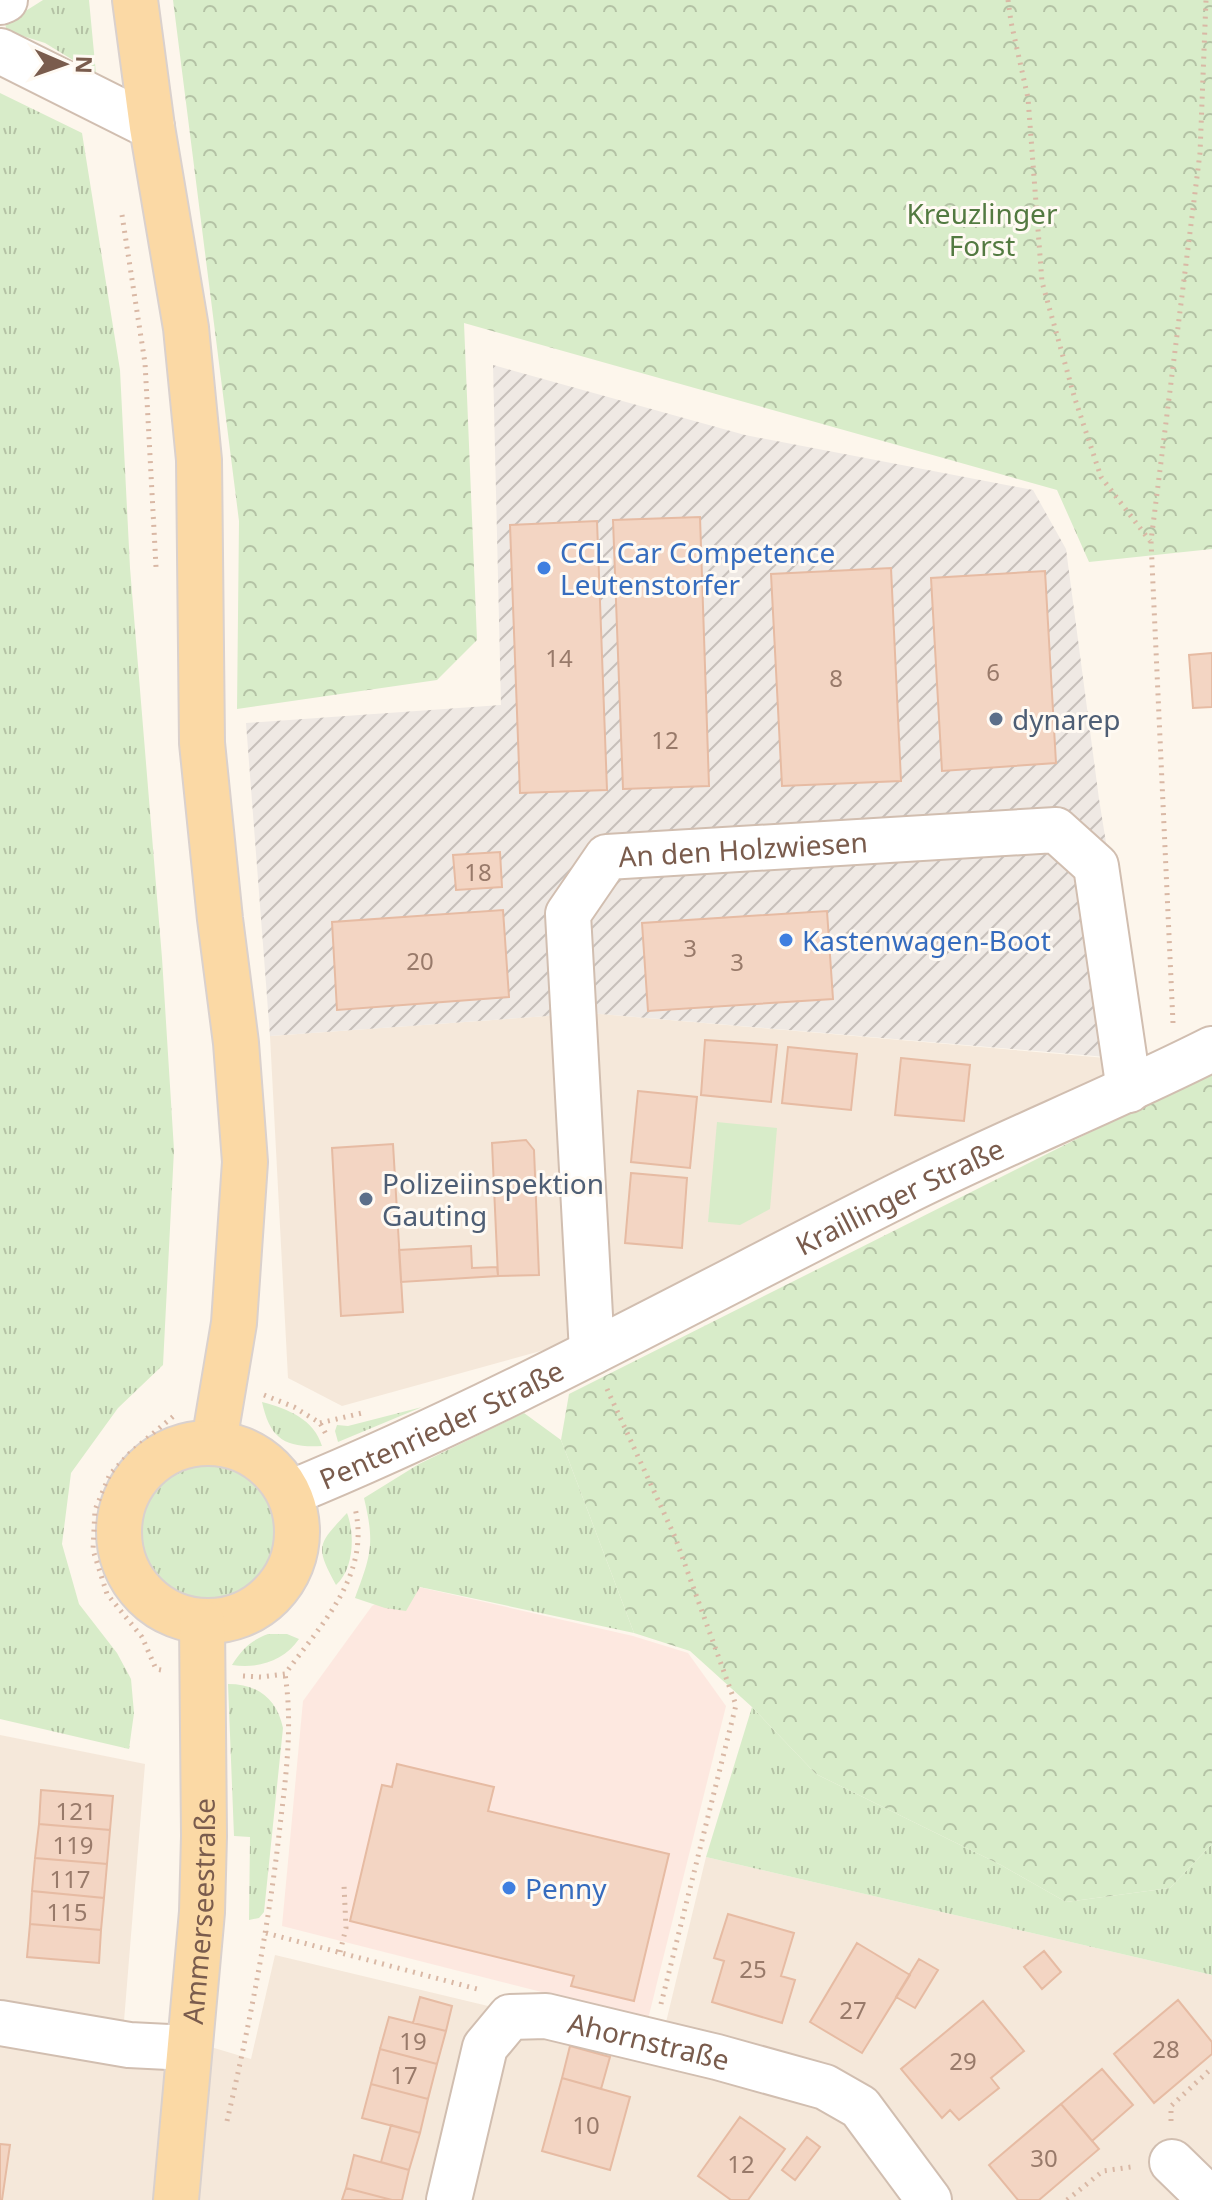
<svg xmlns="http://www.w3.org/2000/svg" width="1212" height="2200" viewBox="0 0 1212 2200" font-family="'Noto Sans',sans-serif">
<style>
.residential{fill:#f5e8da}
.commercial{fill:#fde8e0}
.industrial{fill:url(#industrial-furrows)}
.grass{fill:url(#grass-tufts)}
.forest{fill:url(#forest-crowns)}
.park{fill:#d8ecc9}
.building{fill:#f3d5c3;stroke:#e6bba3;stroke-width:2}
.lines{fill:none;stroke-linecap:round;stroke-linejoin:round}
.minor-casing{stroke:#d1beb0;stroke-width:48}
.major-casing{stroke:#dad1cd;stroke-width:48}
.path{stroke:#d9b8a5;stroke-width:5;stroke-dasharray:2 6;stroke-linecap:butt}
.minor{stroke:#fff;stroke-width:44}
.major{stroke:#fbd9a5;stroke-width:44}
.shop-dot{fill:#3f7fe0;stroke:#fffaf3;stroke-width:3}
.service-dot{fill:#5c6f8a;stroke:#fffaf3;stroke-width:3}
.labels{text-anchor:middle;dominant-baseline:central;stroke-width:6;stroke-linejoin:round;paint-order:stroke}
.number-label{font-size:24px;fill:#987a6a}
.park-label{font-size:28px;fill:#537a41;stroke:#fffaf3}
.shop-label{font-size:28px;fill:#366cbe;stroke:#fffaf3;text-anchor:start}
.service-label{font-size:28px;fill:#4e5e75;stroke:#fffaf3;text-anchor:start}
.street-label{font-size:28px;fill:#7a5c4d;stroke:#fffaf3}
</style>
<defs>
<pattern id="industrial-furrows" width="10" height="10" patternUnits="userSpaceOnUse" patternTransform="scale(2)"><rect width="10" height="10" fill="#efe9e4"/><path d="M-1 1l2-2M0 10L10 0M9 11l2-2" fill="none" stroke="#c7c0bb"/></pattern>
<pattern id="grass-tufts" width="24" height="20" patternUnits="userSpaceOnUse" patternTransform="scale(2)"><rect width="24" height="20" fill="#d8ecc9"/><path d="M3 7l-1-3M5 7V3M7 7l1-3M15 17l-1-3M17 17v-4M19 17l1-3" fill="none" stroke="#b4c2a5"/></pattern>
<pattern id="forest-crowns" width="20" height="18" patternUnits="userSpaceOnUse" patternTransform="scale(2)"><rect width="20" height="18" fill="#d8ecc9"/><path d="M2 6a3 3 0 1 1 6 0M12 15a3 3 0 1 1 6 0" fill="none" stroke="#b4c2a5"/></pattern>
</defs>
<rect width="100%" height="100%" fill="#fdf6ec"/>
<path class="residential" d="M589,1013L1141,1061L606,1333L342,1406L288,1378L270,1036Z
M0,1735L145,1764L124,2021L251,2059L275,1955L660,2047L706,1857L1212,1975V2200H0Z"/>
<path class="commercial" d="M410,1585L633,1636L688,1653L726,1706L648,2019L282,1926L303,1701L372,1606Z"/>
<path class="industrial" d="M493,365L745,435L1033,490L1066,549L1099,799L1141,1060L589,1013L270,1036L246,723L501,705Z"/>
<path class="grass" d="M43,0H89L96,74L45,43L7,31L5,24Z
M0,93L82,133L120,370L130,568L162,958L174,1150L163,1365L118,1408L71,1473L62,1544L79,1604L117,1653L131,1679L134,1713L129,1749L0,1719Z
M262,1402C288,1409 314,1419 322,1446C285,1448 270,1439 262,1402Z
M422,1407L338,1442L335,1431L337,1425L348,1426Z
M524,1413L561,1440L634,1633L420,1587L406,1611L385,1608L355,1598C371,1555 375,1544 364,1498L419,1464Z
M139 1531a71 71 0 1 1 142 0a71 71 0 1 1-142 0Z
M347,1513C355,1534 354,1569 336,1585C315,1546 317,1545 347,1513Z
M268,1634H287L299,1639C284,1661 258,1669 232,1665C242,1649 250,1641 268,1634Z
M228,1684C258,1684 277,1699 283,1728L264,1912L259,1918L249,1920L250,1837L234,1836Z
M752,1707L816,1774L1001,1865L1066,1902L1170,1888L1212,1844V1975L706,1857Z"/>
<path class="forest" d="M173,0H1212V549L1089,562L1057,490L464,323L477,640L437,680L237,709L239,521Z
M1212,1071V1844L1170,1888L1066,1902L1001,1865L816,1774L752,1707L690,1651L634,1633L561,1440L569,1394Z"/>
<path class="park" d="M717,1122L777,1128L770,1209L740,1225L708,1222Z"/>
<path class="building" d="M700,517L709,786L623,789L613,520Z
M597,521L607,790L520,793L510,525Z
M891,568L901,781L782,786L771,574Z
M1045,571L1056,763L942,771L931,578Z
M1212,653V707L1193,708L1189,655Z
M500,852L502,887L456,890L453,855Z
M503,910L509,997L337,1010L332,922Z
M827,911L833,999L648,1011L642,923Z
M705,1040L777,1045L771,1102L701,1095Z
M788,1047L857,1054L851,1110L782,1103Z
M901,1058L970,1065L964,1121L895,1115Z
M638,1091L697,1097L690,1168L631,1162Z
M526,1140L534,1150L539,1275L498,1276L492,1143Z
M393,1144L403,1312L341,1316L332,1148Z
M631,1173L687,1178L682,1248L625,1243Z
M471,1246L472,1268L497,1267L498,1276L401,1282L399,1250Z
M397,1764L494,1787L488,1811L669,1854L634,2001L571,1986L574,1976L350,1921L382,1785L392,1787Z
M41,1790L113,1796L110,1830L39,1824Z
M39,1824L110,1830L107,1864L35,1858Z
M35,1858L107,1864L104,1898L32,1891Z
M32,1891L104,1898L101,1930L30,1924Z
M728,1914L794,1933L781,1976L795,1980L782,2023L712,2002L724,1961L714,1958Z
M30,1924L101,1930L99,1963L27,1957Z
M857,1943L910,1975L862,2053L810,2022Z
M1044,1951L1061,1972L1042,1989L1024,1967Z
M919,1959L938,1970L915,2008L896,1997Z
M420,1997L452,2006L446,2031L413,2023Z
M1178,2000L1212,2042V2054L1154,2103L1114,2054Z
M983,2001L1024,2051L991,2078L999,2088L959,2120L950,2110L942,2118L901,2069Z
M389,2017L446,2031L437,2064L380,2049Z
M570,2046L610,2057L601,2089L562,2078Z
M380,2049L437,2064L428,2099L371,2084Z
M1102,2069L1133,2105L1092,2141L1061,2104Z
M562,2078L630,2097L610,2170L542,2151Z
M371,2084L428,2099L420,2133L362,2118Z
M1061,2104L1099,2149L1039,2200H1018L989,2165Z
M740,2117L785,2149L748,2200H731L698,2176Z
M391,2125L420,2133L409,2170L381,2162Z
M807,2137L820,2147L795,2180L782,2170Z
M0,2144L10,2145L2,2200H0Z
M354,2155L409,2170L402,2200H392L346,2188Z
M346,2188L392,2200H342Z"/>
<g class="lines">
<defs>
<g id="minor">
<path d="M0,2L5,0"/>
<path d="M0,51L152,127"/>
<path id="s1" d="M592,1352L568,914L607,857L1056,830L1096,866L1129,1090"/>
<path id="s2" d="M290,1493C497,1408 698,1296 899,1195C1002,1143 1109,1101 1212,1049"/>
<path d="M0,2023L129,2045L189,2048"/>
<path d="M1172,2162L1211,2200"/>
<path id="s3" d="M449,2200L485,2047L510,2017L546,2016L717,2057L825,2087L860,2107L929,2200"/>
</g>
<g id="major">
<path d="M135,0L152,127L186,328L199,460L202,743L220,919L236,1043L245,1162L234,1323L214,1442"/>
<circle cx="208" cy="1532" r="89"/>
<path id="s4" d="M176,2200L202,1912L204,1836L202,1622"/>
</g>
</defs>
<use href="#minor" class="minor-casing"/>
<use href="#major" class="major-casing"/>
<path class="path" d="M1008,0L1011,22L1028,98L1042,282L1075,399L1101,477L1150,541
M122,215L145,363L156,567
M1173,1023L1151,541L1200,153L1206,0
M607,1389L675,1537L736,1705L661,2004
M264,1395L294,1407L320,1423L327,1436
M320,1423L366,1412
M161,1670L156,1669L142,1637L107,1594L93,1550L95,1510L110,1474L131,1452L176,1414
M243,1676L261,1677L285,1674C322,1623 371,1575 355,1508
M266,1933L481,1990
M340,1952L346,1928L344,1885
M227,2121C250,2023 269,1925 280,1826C286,1775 293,1725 285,1674
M1171,2121V2106L1212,2068
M1067,2200L1103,2171L1131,2167"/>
<use href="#minor" class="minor"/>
<use href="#major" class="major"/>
</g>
<g class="shop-dot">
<circle cx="544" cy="568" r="8"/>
<circle cx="786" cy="940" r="8"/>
<circle cx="509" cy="1888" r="8"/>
</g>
<g class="service-dot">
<circle cx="996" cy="719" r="8"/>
<circle cx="366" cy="1199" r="8"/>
</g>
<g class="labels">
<g class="number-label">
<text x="559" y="657">14</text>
<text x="993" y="671">6</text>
<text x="836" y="677">8</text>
<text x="665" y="739">12</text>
<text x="478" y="871">18</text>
<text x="690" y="947">3</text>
<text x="420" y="960">20</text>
<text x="737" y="961">3</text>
<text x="76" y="1810">121</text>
<text x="73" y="1844">119</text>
<text x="70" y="1878">117</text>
<text x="67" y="1911">115</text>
<text x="753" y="1968">25</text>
<text x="853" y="2009">27</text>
<text x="413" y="2040">19</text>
<text x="1166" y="2048">28</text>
<text x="963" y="2060">29</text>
<text x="404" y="2074">17</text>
<text x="586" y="2124">10</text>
<text x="1044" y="2157">30</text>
<text x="741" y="2163">12</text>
</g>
<g class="park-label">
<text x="982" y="213">Kreuzlinger<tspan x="982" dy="32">Forst</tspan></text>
</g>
<g class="shop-label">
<text x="560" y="552">CCL Car Competence<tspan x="560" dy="32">Leutenstorfer</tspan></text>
<text x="802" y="940">Kastenwagen-Boot</text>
<text x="525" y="1888">Penny</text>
</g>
<g class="service-label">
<text x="1012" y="719">dynarep</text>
<text x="382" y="1183">Polizeiinspektion<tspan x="382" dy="32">Gauting</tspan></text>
</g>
<g class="street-label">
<text stroke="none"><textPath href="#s1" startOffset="644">An den Holzwiesen</textPath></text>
<text stroke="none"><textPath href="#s2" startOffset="678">Kraillinger Straße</textPath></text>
<text stroke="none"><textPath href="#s2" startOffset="166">Pentenrieder Straße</textPath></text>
<text stroke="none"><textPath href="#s4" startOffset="290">Ammerseestraße</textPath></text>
<text stroke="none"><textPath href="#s3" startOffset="338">Ahornstraße</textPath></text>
</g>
</g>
<g transform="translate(64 64) rotate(92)" stroke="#fffaf3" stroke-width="6" paint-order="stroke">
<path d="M0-6L14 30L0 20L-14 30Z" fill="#7a5c4d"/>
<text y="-12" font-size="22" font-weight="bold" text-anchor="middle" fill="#7a5c4d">N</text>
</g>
</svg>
